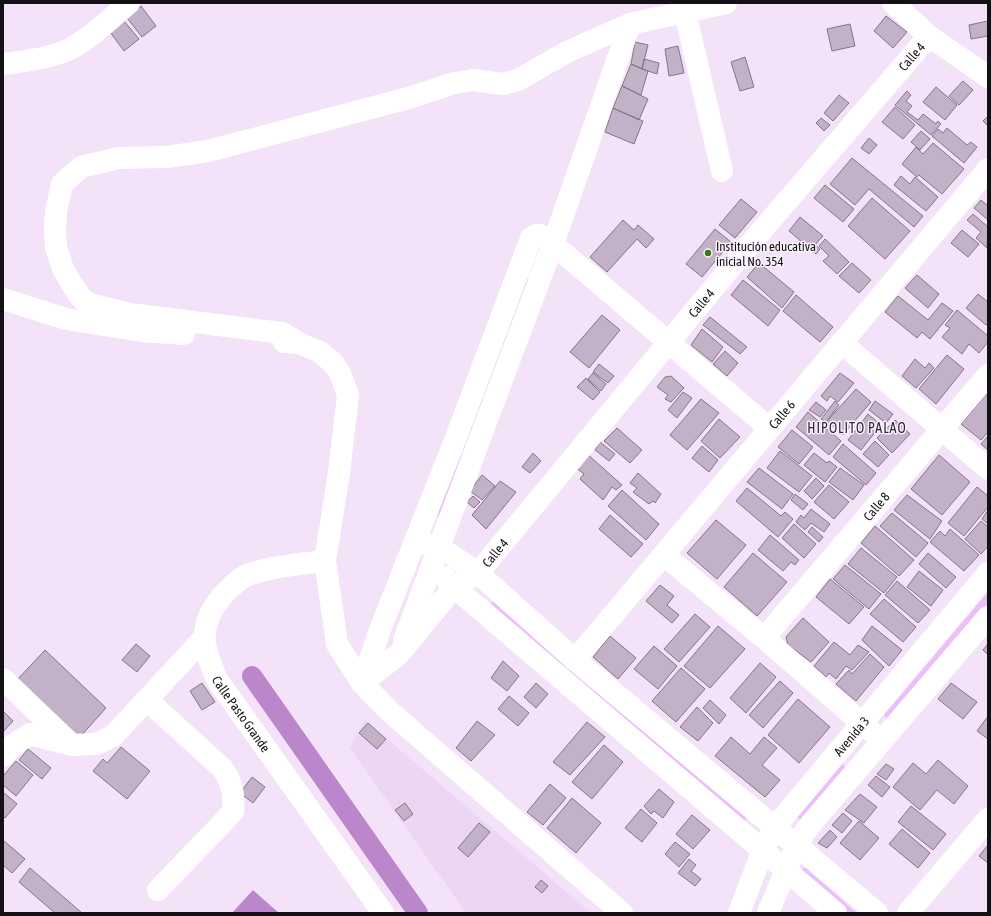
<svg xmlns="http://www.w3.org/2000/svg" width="991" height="916" viewBox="0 0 991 916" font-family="'Asap Condensed',sans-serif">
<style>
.built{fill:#ecd6f3}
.green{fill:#ecbefa}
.water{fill:#bb86ca}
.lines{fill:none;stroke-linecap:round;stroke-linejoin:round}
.canal{stroke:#bb86ca;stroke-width:20}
.building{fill:#c2b1c7;stroke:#857589}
.minor{stroke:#fff;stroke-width:22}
.poi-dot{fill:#36791a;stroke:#faf3fd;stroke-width:1.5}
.labels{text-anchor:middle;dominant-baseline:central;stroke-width:3;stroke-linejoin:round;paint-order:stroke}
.street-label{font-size:13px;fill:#150f16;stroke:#faf3fd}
.poi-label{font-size:13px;fill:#150f16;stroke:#faf3fd;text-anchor:start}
.neighbourhood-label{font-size:14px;letter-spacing:1px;fill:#312435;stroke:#faf3fd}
</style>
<rect width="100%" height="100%" fill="#f4e2f9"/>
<path class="built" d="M365,720L591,913H466L350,748Z"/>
<path class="green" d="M525,279L530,280L441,516L436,514Z
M988,592V608L891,723L884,715Z
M494,600L748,817L743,823L489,606Z
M840,762L846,768L800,820L795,815Z
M806,868L857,913H846L802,874L801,869Z"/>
<path class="water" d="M253,890L279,913H232Z"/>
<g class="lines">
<path class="canal" d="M252,676L418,913"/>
</g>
<path class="building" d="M141,6L156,26L142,37L127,18Z
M886,16L907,32L893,48L874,31Z
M124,21L139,39L124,51L110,32Z
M988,21V36L971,39L969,25Z
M850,24L855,46L832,51L827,29Z
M635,42L648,45L642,69L631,64Z
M678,46L684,73L669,76L665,49Z
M745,57L754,87L740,91L731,62Z
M644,59L659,63L657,74L642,69Z
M631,64L648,71L641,95L622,86Z
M963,81L973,90L959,105L949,96Z
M622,86L648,99L639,120L613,108Z
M936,87L957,105L945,120L923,102Z
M907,91L911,95L906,101L912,106L907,112L918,120L923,114L936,124L938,121L941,124L931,135L895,105Z
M839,95L849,103L833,121L824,113Z
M895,107L915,125L903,139L882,122Z
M613,108L643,121L634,144L605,132Z
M988,116V126L983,121Z
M821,118L830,125L824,131L816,123Z
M947,128L967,145L971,142L977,147L964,163L932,136L938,129L943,133Z
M921,131L930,139L920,150L911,142Z
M869,138L877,145L869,154L861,148Z
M933,143L964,169L942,194L919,175L917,177L902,164L916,147L923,154Z
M852,158L923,216L914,227L869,189L855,205L830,184Z
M901,176L910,184L915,177L938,197L926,211L894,185Z
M825,185L854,209L843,222L814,198Z
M872,198L910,231L885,259L848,226Z
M741,199L757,212L735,238L719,225Z
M981,200L988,206V220L974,208Z
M973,214L988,227L987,248L976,238L981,232L967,220Z
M800,217L823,236L815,245L820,249L816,254L789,231Z
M623,220L634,230L638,225L654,239L646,248L637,239L607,272L590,257Z
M715,229L731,242L702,277L686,264Z
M962,230L979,244L968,257L951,243Z
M825,239L849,262L837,274L823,261L829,256L819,246Z
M759,263L794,292L782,308L747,277Z
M852,263L871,280L859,293L839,276Z
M917,275L939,294L928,308L905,288Z
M743,280L780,310L768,326L731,295Z
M978,294L988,302V323L986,325L966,308Z
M796,295L833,327L820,342L783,311Z
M898,296L928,320L942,303L953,311L930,339L922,332L917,338L885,312Z
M957,310L988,336V342L979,353L969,344L962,354L942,337L950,328L945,325Z
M602,315L620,330L589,368L570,352Z
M710,317L747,347L740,354L703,325Z
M702,329L723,347L712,362L691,345Z
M725,351L738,363L727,376L713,364Z
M947,355L964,369L936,404L919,389Z
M915,359L925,368L929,363L934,368L916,388L902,376Z
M599,364L614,376L608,383L593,372Z
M593,373L606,384L601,391L588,379Z
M840,373L854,383L838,402L830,396L827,401L821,396Z
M671,376L684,388L671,402L665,399L668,395L657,387L665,377Z
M586,378L600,392L593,400L577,387Z
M856,389L871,402L843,435L827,421Z
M683,392L692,398L677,418L668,410Z
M988,392V432L981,440L961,424Z
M701,399L719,413L687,450L670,435Z
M835,401L839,405L826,422L821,419Z
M875,401L893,414L886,423L869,410Z
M816,402L826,410L820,417L809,410Z
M808,412L841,441L829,455L796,427Z
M868,414L881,425L861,450L848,440Z
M719,419L740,437L720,458L701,441Z
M895,420L910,434L892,453L877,438Z
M617,428L642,450L630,463L604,441Z
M792,430L813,447L799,464L778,447Z
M988,436V450L981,444Z
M875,441L889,455L878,467L863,454Z
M600,442L615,454L609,461L595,450Z
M843,444L876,473L866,485L833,457Z
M702,446L718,460L709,472L692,458Z
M780,451L812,476L799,492L767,468Z
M533,453L541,461L530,473L522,467Z
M586,453L622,485L616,490L612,487L603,500L580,479L584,474L575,467Z
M814,453L827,463L829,461L837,467L825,482L804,465Z
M939,455L970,482L942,515L911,489Z
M759,468L793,494L782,509L747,482Z
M840,468L864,485L853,500L829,482Z
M638,473L661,494L655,503L653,501L649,504L633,492L637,488L630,483Z
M482,475L495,486L482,500L470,491Z
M816,478L824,486L812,499L804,491Z
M500,481L516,492L486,529L472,515Z
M829,485L849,502L834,519L814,502Z
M977,487L988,496V507L964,536L948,523Z
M747,488L781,516L785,512L793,519L778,537L736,501Z
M622,490L659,524L646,540L608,506Z
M795,494L808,504L803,510L791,500Z
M907,495L942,521L930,539L894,510Z
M473,496L480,502L474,508L467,502Z
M811,509L830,524L824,532L811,523L805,530L796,522L801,515L804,518Z
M988,510V524L982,519Z
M892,513L928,543L916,557L880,526Z
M610,515L643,544L631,557L599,529Z
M716,520L746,545L717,579L687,553Z
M981,521L988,527V546L981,554L965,539Z
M794,524L816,544L804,558L782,538Z
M875,526L914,560L899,576L861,543Z
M812,527L823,537L819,542L808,532Z
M950,529L979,555L964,571L930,542L940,531L945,536Z
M770,535L799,560L795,565L791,562L783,571L758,550Z
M861,548L897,577L884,593L848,564Z
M753,553L787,582L757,616L724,587Z
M928,553L956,577L946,588L919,564Z
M845,565L881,594L869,609L833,579Z
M919,571L943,590L931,606L907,587Z
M830,579L864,607L849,624L816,597Z
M897,581L930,610L918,623L885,595Z
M660,585L674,596L667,605L679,615L672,623L646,601Z
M884,599L916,627L903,642L870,614Z
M695,614L710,627L679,662L664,649Z
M803,618L829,642L811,662L788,645L786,637Z
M718,626L745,649L710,688L684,666Z
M872,626L902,650L889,666L862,640Z
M610,636L636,658L618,679L593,657Z
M834,642L850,655L858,645L869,652L852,670L846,666L836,679L829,673L826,677L814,666Z
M136,644L150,656L137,672L122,660Z
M988,644V655L983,650Z
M654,646L677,666L658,689L634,669Z
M45,650L106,708L79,738L17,680Z
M870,654L884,667L856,701L836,684L849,670L852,674Z
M503,661L519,676L507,691L491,678Z
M760,663L776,677L746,713L730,698Z
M681,668L705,689L676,722L652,701Z
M780,681L793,693L763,728L749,715Z
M202,683L215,702L202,710L190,691Z
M536,683L548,694L536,708L524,697Z
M951,683L977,702L963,719L938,699Z
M509,696L529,713L518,726L498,709Z
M798,699L830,727L799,763L768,735Z
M710,700L726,715L719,724L703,708Z
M697,707L713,723L698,741L680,727Z
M3,711L13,721L3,732Z
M988,716V739L977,731Z
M477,721L495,735L471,761L456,748Z
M587,722L605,737L570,775L553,762Z
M368,723L386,739L377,749L359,733Z
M731,737L750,754L764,737L777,748L762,765L780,780L765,797L715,756Z
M604,745L623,762L592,799L572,782Z
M121,747L150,771L127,799L93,771L103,759L107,763Z
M28,749L51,768L42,779L19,760Z
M938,760L968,786L954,804L937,790L920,810L893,787L913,763L926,774Z
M16,761L33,775L16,796L3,785V776Z
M886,764L894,769L886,780L877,774Z
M876,776L890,787L882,797L868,785Z
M252,777L265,787L253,803L240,793Z
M550,784L566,798L543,825L527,812Z
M659,789L674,802L663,818L654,811L651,814L644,806Z
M3,792L17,804L5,818L3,816Z
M860,794L877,807L864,823L845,810Z
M572,798L601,823L576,853L547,828Z
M405,803L413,814L404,821L395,810Z
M911,806L946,834L933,850L898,822Z
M641,809L657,823L642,842L625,828Z
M843,813L852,821L842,833L832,825Z
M692,815L710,830L693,849L676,834Z
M859,821L879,838L860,860L840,843Z
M479,823L490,832L468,857L458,848Z
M902,829L930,853L918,868L889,844Z
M830,830L837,837L827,848L818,843Z
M3,840L25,859L12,873L3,865Z
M675,842L690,854L679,867L665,854Z
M988,845V863L979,856Z
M689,859L696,865L691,871L701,879L695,886L678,873Z
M30,868L82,913H55L19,882Z
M541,880L548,886L542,893L535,887Z"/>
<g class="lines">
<g class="minor">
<path d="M893,3L929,36L988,77"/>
<path d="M685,12L722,171"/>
<path d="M3,64C21,62 54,57 70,49C92,37 110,19 129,3"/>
<path d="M3,299L66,319L142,331L184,334"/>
<path d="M284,342L299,343L320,352L333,363L340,373L348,395L339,473L325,561L337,644L362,683L388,710L622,913"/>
<path d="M299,343L282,333L130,314L90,304L82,299L73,286L63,269L56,247L55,230L56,212L62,184L81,167L119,158L166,157L208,151L412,97L454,83L473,80L503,84L518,80L567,52L630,24L726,3"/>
<path d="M842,343L988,469"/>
<path d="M424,544L438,546L478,573L575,660L877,913"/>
<path d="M664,555L764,638L872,732"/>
<path id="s1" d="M325,561C301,564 276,566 253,573C241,576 232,586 224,594C197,624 202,648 218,681L383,913"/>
<path d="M445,577L454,587L836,913"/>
<path id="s2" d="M764,638L988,375"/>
<path d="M404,640L553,244L630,24"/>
<path id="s3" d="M575,660L988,169"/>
<path d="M3,679L70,743"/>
<path id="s4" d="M362,683L399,654L454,587L478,573L745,250L929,36"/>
<path d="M362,683L381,627L454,443L531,238L536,235H540L553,244L769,428"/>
<path d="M147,700L222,768C233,784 234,793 233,812L158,890"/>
<path d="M3,756L13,745L30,734L72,745L96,744L113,736L204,638"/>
<path id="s5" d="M739,913L763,850L775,827L988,573"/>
<path d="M768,913L797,844L810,825L988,617"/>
<path d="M908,913L988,819"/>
</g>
</g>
<circle class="poi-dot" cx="708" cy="253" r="4"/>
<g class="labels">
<g class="street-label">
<text stroke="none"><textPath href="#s4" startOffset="836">Calle 4</textPath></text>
<text stroke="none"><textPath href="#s4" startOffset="512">Calle 4</textPath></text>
<text stroke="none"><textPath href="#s3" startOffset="321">Calle 6</textPath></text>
<text stroke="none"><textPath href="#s2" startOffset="173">Calle 8</textPath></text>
<text stroke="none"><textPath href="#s4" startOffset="188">Calle 4</textPath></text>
<text stroke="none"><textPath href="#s1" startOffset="244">Calle Pasto Grande</textPath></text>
<text stroke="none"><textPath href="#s5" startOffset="212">Avenida 3</textPath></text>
</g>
<g class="poi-label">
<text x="716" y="246">Institución educativa<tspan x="716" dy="15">inicial No. 354</tspan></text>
</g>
<g class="neighbourhood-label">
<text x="857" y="428">HIPOLITO PALAO</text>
</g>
</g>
<rect width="991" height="916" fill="none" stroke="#150f16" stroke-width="8"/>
</svg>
